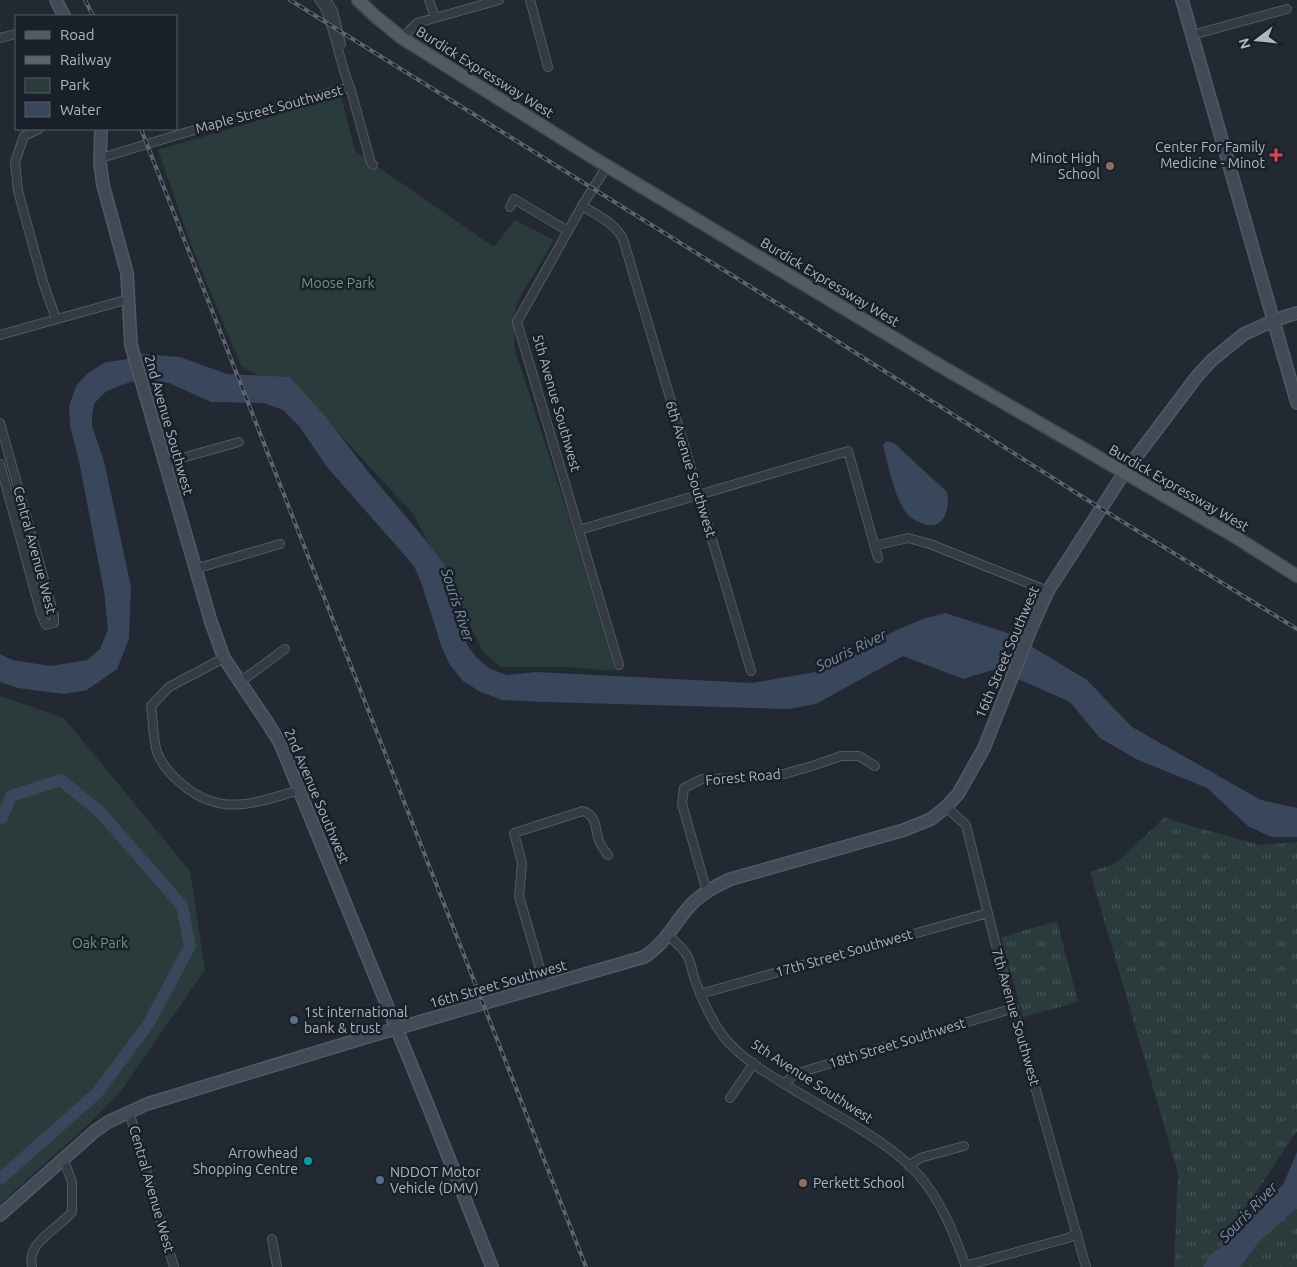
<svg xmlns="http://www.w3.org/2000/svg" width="1297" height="1267" viewBox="0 0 1297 1267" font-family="Ubuntu,sans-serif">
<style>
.grass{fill:url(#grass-tufts)}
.park{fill:#2b3b3b}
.water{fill:#39465b}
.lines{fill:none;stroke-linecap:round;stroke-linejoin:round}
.river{stroke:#39465b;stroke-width:12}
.street-casing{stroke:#525962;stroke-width:10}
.secondary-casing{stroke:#525962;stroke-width:14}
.primary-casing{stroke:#3e444e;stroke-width:15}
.street{stroke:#353b44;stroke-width:8}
.secondary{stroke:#434a57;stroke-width:11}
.primary{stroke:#535a64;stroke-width:12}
.rail-casing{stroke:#5c6470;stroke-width:4}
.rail{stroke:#1a2029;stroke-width:2;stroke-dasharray:5.5;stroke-linecap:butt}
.health-dot{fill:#e0444e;stroke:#1a2029;stroke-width:2}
.education-dot{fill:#8d6e63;stroke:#1a2029;stroke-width:2}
.service-dot{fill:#5c6f8a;stroke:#1a2029;stroke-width:2}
.culture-dot{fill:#0f9aa8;stroke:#1a2029;stroke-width:2}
.labels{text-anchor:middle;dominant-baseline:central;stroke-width:5;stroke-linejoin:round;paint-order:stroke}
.street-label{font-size:14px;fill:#afb6c1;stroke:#1a2029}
.poi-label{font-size:14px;fill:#afb6c1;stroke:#1a2029;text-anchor:end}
.park-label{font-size:14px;fill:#71947a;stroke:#1a2029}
.water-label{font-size:15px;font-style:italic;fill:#7b8da6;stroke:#1a2029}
</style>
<defs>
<pattern id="grass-tufts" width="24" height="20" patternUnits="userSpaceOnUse" patternTransform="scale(1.25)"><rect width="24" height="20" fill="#2b3b3b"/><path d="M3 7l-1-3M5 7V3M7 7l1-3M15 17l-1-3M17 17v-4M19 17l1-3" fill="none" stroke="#475556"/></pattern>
</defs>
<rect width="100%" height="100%" fill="#222933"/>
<path class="grass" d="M1165,817L1187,825L1261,845L1297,842V1131L1243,1212L1297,1207V1267H1174L1178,1173L1090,872L1116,863Z
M1057,921L1078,1002L1023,1017L1001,937Z"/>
<path class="park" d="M341,96L355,151L494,247L515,220L554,240L516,304L514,347L577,543L615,671L567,667H501L484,653L414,515L311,403L241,366L191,245L158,150Z
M0,696L64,718L190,871L205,970L120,1092L90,1123L0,1204Z"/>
<path class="water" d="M144,354L180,357L227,374L290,377L325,416L369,473L419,532L444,564L463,633L468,646L477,658L490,669L507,675L536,672L752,683L815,672L831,666L865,646L899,629L923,619L945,613L1011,634L1087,680L1132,727L1261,800L1297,808V837H1271L1248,826L1207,788L1136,759L1100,738L1070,702L996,669L963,679L903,656L816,704L789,709L547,702L501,700L479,691L463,681L450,665L442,648L421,582L414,566L327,467L299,426L283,410L264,403L211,402L169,383L153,380L130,382L107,391L100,397L94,404L92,415V426L104,461L131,587L129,639L117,669L87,690L63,694L18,688L0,682V654L12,660L51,666L87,660L100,649L108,629L104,591L79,461L70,426L69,406L76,386L88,373L106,362L122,360Z
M886,441L894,443L947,492C951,511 942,534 919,522C915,520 910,518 907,514C893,495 889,467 883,445Z
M1297,1152V1207L1258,1243L1240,1267H1203L1210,1255L1221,1247L1239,1222L1283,1185Z"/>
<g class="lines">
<path class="river" d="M0,1179L97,1093L149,1023L190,946L182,906L101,813L61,780L11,796L2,818"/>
<defs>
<path id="street" d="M319,0C332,11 340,67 350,87L371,163L373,165
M326,0L333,11L341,44
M429,0L435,18
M530,0L548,67
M1192,35L1287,9
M0,38L16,34
M402,38L417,23L499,0
M39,129L24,136L15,162L18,191L43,282L56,319
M101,158L184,133L350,87
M607,166L582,206L517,322L619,665
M582,206C597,215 615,223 623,239L751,671
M510,207L514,199L568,231
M0,335L129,299
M0,423L54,615V623L46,625L41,614L0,464
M164,463L239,442
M579,530L848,451L878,558
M874,546L908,538L930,544L1048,591
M195,569L280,544
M224,658L169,687L151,706C153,719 153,740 157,752C162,766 172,776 183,785C222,818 257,802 300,790
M240,682L285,649
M946,807L966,825L1002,970L1086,1267
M707,892L682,804L684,788L702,779L756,778L784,774L812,766L841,756H859L875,766
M668,935C675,942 682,947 687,955C691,962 692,972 695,980C703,1002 715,1030 732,1046C751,1065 778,1080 801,1094C837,1116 889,1142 917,1173C941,1200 954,1233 966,1267
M545,986L519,896L522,863L514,833L583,811C597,815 595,829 599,841C601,846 605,851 608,855
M700,994L988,913
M784,1084L795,1074L1014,1008
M730,1098L754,1063
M129,1111L174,1267
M909,1166L920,1158L964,1146
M272,1239L277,1267
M965,1266L1068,1238L1077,1233
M32,1267C26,1242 58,1229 72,1212V1182L63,1158"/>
<path id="secondary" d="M56,0L64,16
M1182,0L1297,403
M101,129L100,163L103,185L127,273L131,345L211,622L224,658L267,722L280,743L429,1108L492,1267
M0,1215L95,1131L108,1122L147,1104L367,1037L644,957C665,944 673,925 689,907C700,894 715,886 731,879L904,830L931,819L946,807L958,794L984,748L1031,629L1048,591L1124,473L1198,375L1212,360L1244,334L1275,320L1297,313"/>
<path id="primary" d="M358,0L375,16L402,38L592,157L932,361L1234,536L1297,576"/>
</defs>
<use href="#street" class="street-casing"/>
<use href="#secondary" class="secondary-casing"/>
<use href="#primary" class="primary-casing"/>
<use href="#street" class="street"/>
<use href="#secondary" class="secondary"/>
<use href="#primary" class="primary"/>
<defs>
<path id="rail" d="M85,0L93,16
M290,0L796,315L1089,501L1297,629
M141,129L586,1267"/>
</defs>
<use href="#rail" class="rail-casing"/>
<use href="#rail" class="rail"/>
</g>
<path class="health-dot" d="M1273.5 147.5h5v5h5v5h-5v5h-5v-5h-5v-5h5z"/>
<g class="education-dot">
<circle cx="1110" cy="166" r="5"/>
<circle cx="803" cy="1183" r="5"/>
</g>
<g class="service-dot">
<circle cx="294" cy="1020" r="5"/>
<circle cx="380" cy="1180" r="5"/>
</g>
<circle class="culture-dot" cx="308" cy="1161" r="5"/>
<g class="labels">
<g class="street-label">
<text transform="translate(485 72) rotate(32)">Burdick Expressway West</text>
<text transform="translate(269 109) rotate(-15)">Maple Street Southwest</text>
<text transform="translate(830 282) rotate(31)">Burdick Expressway West</text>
<text transform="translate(557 403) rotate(74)">5th Avenue Southwest</text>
<text transform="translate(169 425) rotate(74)">2nd Avenue Southwest</text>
<text transform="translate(691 469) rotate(73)">6th Avenue Southwest</text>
<text transform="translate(1179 488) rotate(30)">Burdick Expressway West</text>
<text transform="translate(35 550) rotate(75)">Central Avenue West</text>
<text transform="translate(1007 652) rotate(-67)">16th Street Southwest</text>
<text transform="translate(743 777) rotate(-5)">Forest Road</text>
<text transform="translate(317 796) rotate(67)">2nd Avenue Southwest</text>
<text transform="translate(844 953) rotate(-16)">17th Street Southwest</text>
<text transform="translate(498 984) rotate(-16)">16th Street Southwest</text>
<text transform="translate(1016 1017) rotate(74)">7th Avenue Southwest</text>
<text transform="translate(897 1043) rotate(-17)">18th Street Southwest</text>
<text transform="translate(812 1081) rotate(33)">5th Avenue Southwest</text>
<text transform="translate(152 1189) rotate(74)">Central Avenue West</text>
</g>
<g class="poi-label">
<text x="1265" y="147">Center For Family<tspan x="1265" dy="16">Medicine - Minot</tspan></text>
<text x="1100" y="158">Minot High<tspan x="1100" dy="16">School</tspan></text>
<text x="304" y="1012" text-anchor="start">1st international<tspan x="304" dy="16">bank &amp; trust</tspan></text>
<text x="298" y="1153">Arrowhead<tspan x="298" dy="16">Shopping Centre</tspan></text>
<text x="390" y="1172" text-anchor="start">NDDOT Motor<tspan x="390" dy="16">Vehicle (DMV)</tspan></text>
<text x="813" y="1183" text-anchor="start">Perkett School</text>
</g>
<g class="park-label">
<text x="338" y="283">Moose Park</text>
<text x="100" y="943">Oak Park</text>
</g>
<g class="water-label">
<text transform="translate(458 605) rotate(72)">Souris River</text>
<text transform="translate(851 650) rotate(-26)">Souris River</text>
<text transform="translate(1248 1212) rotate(-46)">Souris River</text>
</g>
</g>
<rect x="15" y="15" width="162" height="115" fill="#1a2029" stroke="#565c66"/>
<rect x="25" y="31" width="25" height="8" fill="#535a64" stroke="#565c66"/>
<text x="60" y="40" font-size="15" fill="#afb6c1">Road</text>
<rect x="25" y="56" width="25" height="8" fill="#5c6470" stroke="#565c66"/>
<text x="60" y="65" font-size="15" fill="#afb6c1">Railway</text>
<rect x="25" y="78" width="25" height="15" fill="#2b3b3b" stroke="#565c66"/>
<text x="60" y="90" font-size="15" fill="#afb6c1">Park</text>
<rect x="25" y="102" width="25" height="15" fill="#39465b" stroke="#565c66"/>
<text x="60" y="115" font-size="15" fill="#afb6c1">Water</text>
<g transform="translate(1257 40) rotate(254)" stroke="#1a2029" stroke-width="4" paint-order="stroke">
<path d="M0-4L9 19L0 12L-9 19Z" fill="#afb6c1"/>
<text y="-8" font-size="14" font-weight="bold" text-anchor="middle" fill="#afb6c1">N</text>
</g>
</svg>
